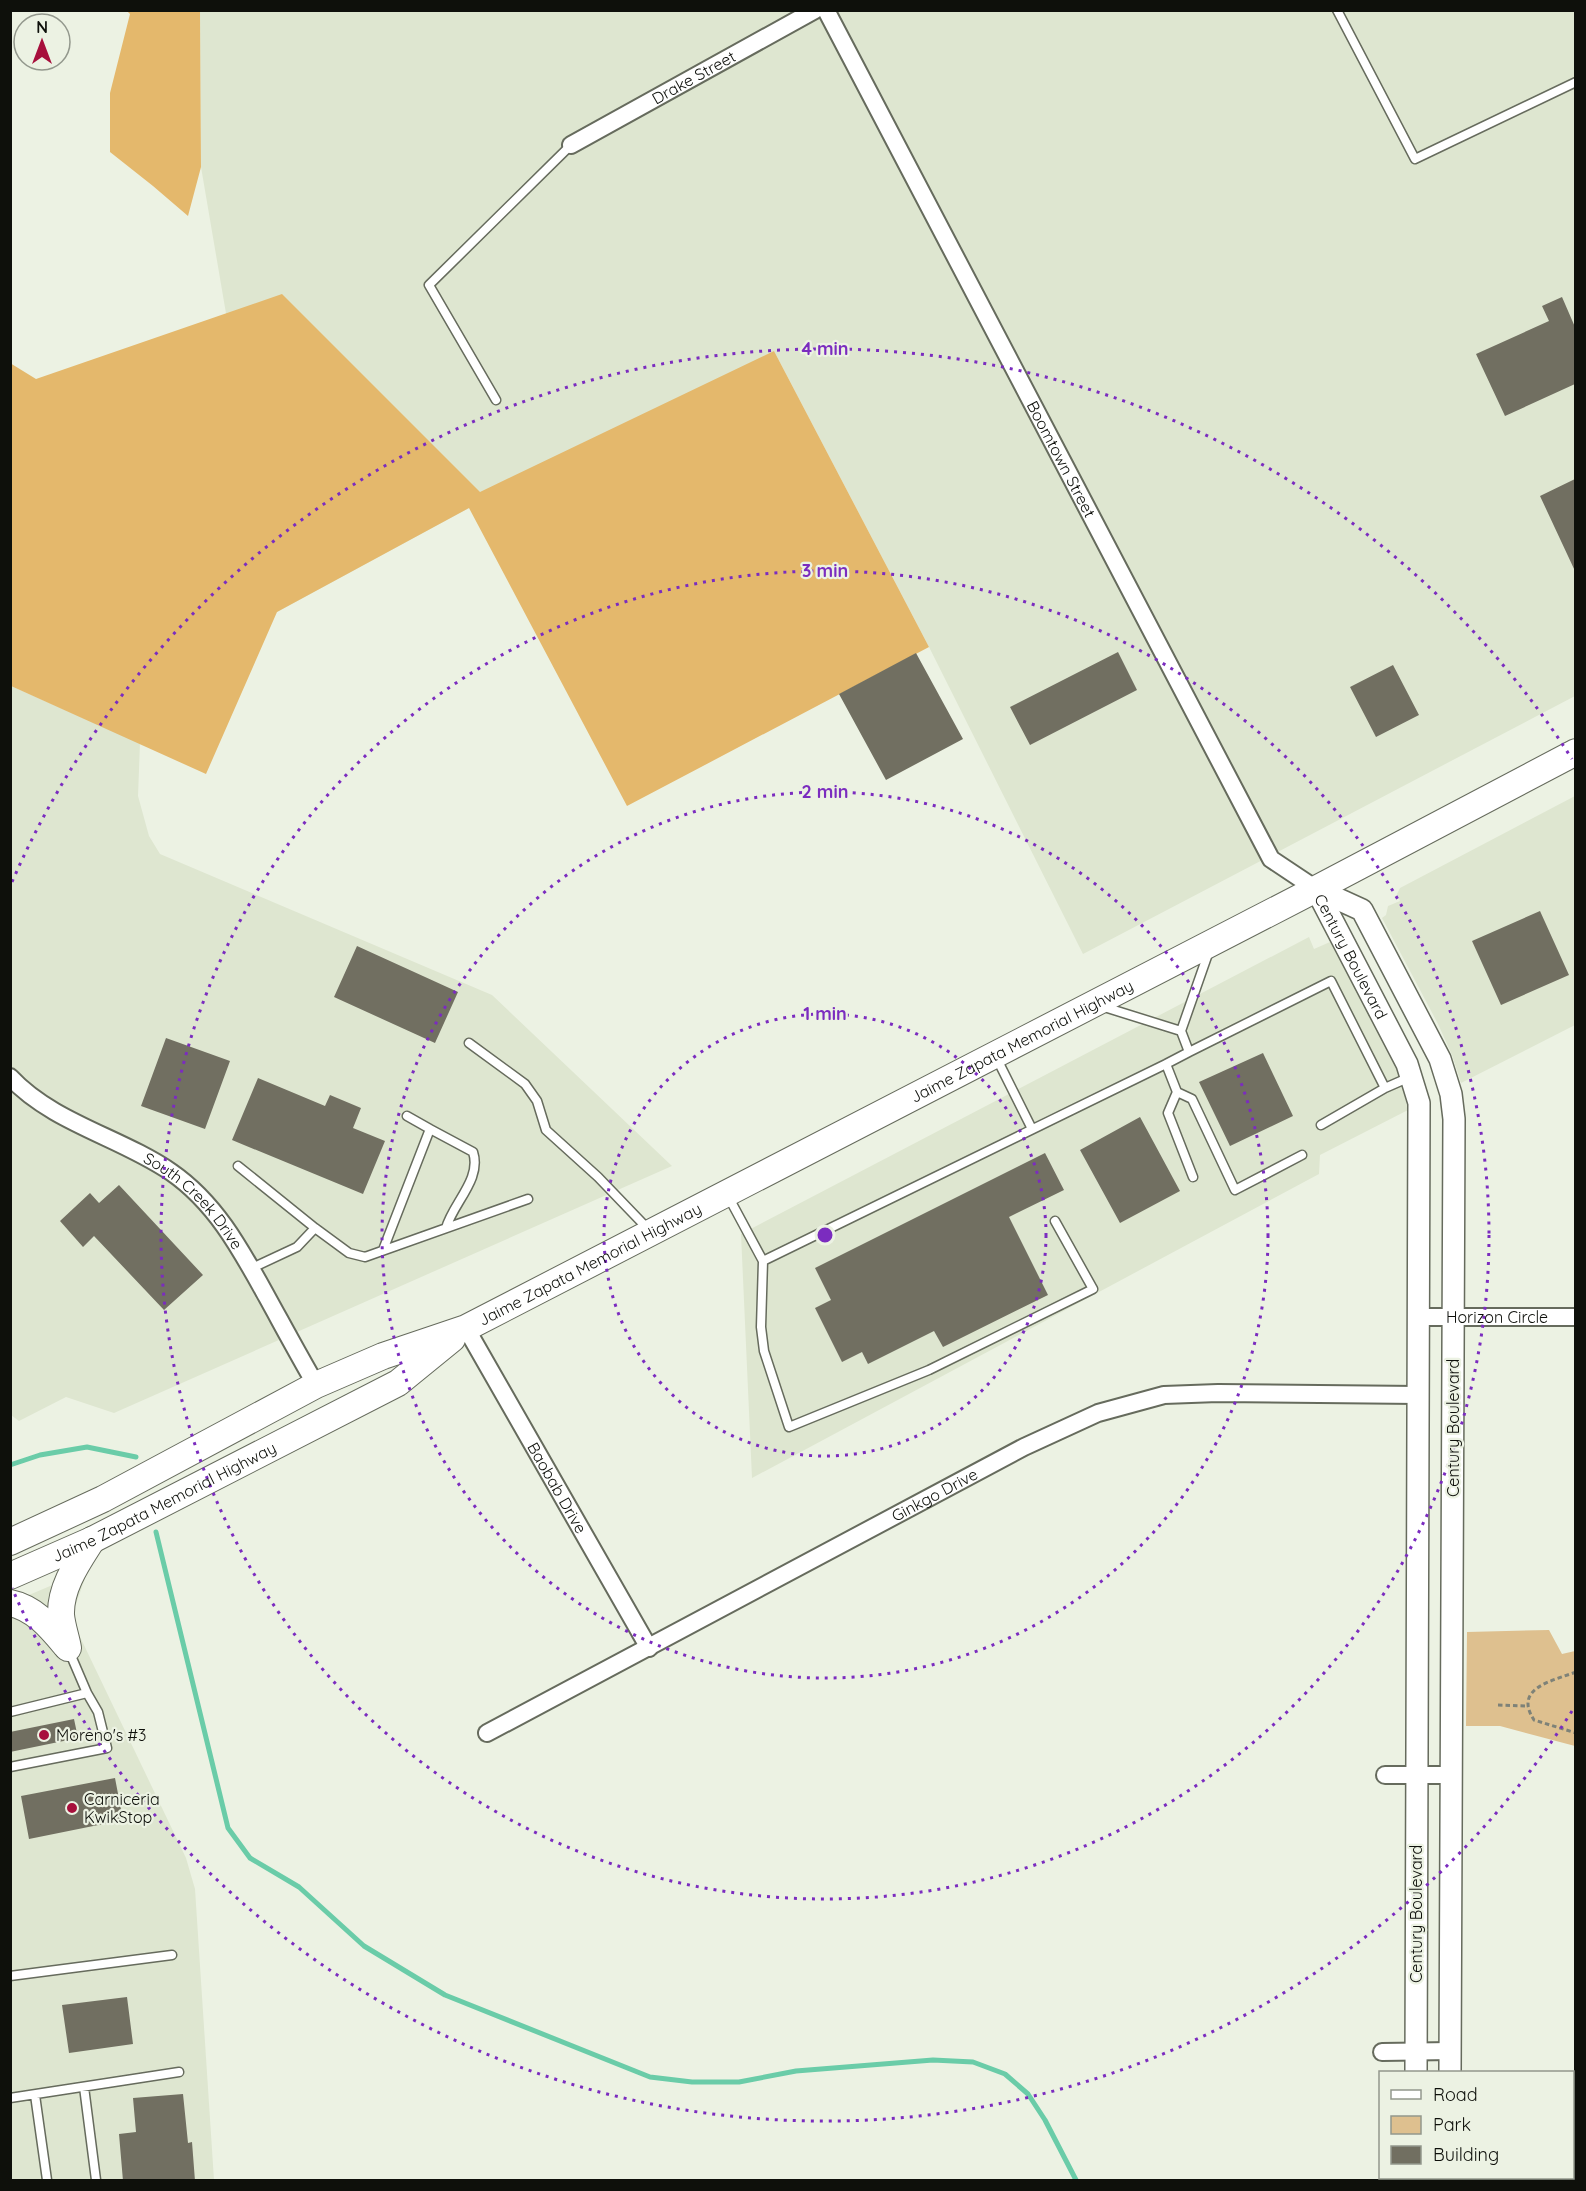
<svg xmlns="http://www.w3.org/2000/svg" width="1586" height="2191" viewBox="0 0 1586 2191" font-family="Quicksand,sans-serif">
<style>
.built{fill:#dee6d0}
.green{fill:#dec08f}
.forest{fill:#e4b86c}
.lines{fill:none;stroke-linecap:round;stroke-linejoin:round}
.stream{stroke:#6acca8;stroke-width:5}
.building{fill:#716f61}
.service-casing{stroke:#666b5d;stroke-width:11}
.minor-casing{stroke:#666b5d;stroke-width:20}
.tertiary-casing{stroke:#666b5d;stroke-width:24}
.primary-casing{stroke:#666b5d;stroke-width:28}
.path{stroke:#7e8278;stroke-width:3;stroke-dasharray:4.5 3;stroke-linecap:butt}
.service{stroke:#fff;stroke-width:8}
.minor{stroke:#fff;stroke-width:16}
.tertiary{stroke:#fff;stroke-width:21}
.primary{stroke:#fff;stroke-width:26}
.ring{fill:none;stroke:#7b2cbf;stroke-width:3;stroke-dasharray:3 6}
.poi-dot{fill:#a70f3c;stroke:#ecf2e3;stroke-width:2}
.labels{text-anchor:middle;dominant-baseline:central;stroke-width:4.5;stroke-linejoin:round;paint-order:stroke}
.street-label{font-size:16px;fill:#0e100b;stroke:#ecf2e3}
.poi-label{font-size:16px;fill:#0e100b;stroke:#ecf2e3;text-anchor:start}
.centre{fill:#7b2cbf;stroke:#ecf2e3;stroke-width:3}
.ring-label{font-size:18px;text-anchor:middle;font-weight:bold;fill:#7b2cbf;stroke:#ecf2e3;stroke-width:4.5;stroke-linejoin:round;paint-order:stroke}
</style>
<rect width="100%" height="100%" fill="#ecf2e3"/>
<path class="built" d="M200,11H1575V696L1083,954L929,647L774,351L469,508L277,612L201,167Z
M11,686L140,743L138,796L149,836L160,854L492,995L672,1166L114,1413L66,1397L19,1421L11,1415Z
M1575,796V1025L1461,1083L1452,1055L1438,1024L1382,918L1386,915L1388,906L1400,901L1397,894L1400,888Z
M1309,937L1314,949L1330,942L1399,1071L1408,1110L1320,1155L1319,1174L752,1478L741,1234Z
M88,1570L71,1618L186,1858L195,1889L214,2180H11L10,1603Z"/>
<path class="green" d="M1549,1630L1562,1654L1575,1651V1746L1500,1726H1466L1467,1632Z"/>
<path class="forest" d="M127,11H200L201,167L188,216L153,186L110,152V93L130,14Z
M282,294L480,492L774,351L929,647L627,806L469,508L277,612L206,774L11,686L10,363L36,379Z"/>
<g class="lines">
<path class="stream" d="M10,1465L40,1455L87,1447L136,1457
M156,1532L228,1828L250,1858L299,1887L364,1946L445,1995L650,2077L692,2082H739L796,2071L933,2060L973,2062L1005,2074L1028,2094L1045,2120L1076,2180"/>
</g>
<path class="building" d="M1562,297L1575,327V384L1505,416L1476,354L1549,321L1542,306Z
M1575,479V571L1540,496Z
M1118,652L1137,690L1030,745L1010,707Z
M916,653L963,739L886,780L839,694Z
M1393,665L1419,715L1376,737L1350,687Z
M1540,911L1569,975L1501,1005L1472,941Z
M357,946L458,992L435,1043L334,997Z
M166,1038L230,1061L205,1129L141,1106Z
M1263,1053L1293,1116L1230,1146L1199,1082Z
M258,1078L325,1106L330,1095L361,1108L353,1128L385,1141L363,1194L232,1140Z
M1140,1117L1180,1191L1120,1223L1080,1150Z
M1045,1153L1064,1190L1009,1217L1048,1295L943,1347L934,1331L868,1364L862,1352L842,1362L815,1308L831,1300L815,1268Z
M119,1185L203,1275L164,1310L94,1236L83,1247L60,1221L90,1193L99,1203Z
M74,1719L78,1738L10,1752V1732Z
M115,1778L123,1820L29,1839L21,1796Z
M127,1997L133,2044L69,2053L62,2005Z
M183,2094L188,2143L192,2142L195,2181H123L119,2134L136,2132L133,2098Z"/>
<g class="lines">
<defs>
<path id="service" d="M1337,10L1415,159L1576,82
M496,400L429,285L571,145
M1101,1006L1181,1031
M469,1043L525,1084L537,1101L546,1130L598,1177L648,1229
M1189,1052L1331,981L1385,1088L1321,1125
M996,1057L1032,1129
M1166,1064L1177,1092L1168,1113L1193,1177
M1385,1088L1410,1077
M1177,1092L1192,1099L1235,1190L1302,1155
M407,1116L430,1129
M238,1166L315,1228
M728,1196L763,1261L1166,1064L1189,1052L1181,1031L1209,951
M383,1250L430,1129L473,1152C482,1179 453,1203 446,1228
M763,1261L761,1327L764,1351L789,1427L929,1370L1093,1289L1055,1221
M252,1268L297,1247L315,1228L349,1253L365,1257L528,1199
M69,1651L87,1693
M10,1712L87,1693L98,1712L107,1748L10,1767
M10,1976L172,1955
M84,2087L96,2180
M35,2095L47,2180
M10,2098L179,2072"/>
<g id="minor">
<path id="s1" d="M826,10L1271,859L1316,889"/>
<path id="s2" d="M571,145L815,10"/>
<path id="s3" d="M10,1077C53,1123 120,1137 171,1172C216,1203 241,1250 267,1297C283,1326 299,1356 316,1385"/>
<path id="s4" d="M1419,1317H1576"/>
<path id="s5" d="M466,1328L649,1648"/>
<path id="s6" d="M487,1733L1024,1447L1098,1413L1164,1395L1218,1393L1418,1395"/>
<path d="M1385,1775H1452"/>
<path d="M1382,2052L1451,2051"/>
<path d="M1572,2108L1576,2107"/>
</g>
<g id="tertiary">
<path d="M1316,889L1362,910L1440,1059L1451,1094L1454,1119L1450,2072"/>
<path id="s7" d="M1316,889L1407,1064L1419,1103L1416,2072"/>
<path d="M1416,2180V2178"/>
<path d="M1450,2180V2178"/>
</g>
<g id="primary">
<path id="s8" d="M10,1542L103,1499L316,1385L383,1356L466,1328L1316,889L1576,752"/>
<path id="s9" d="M10,1576L92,1540L398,1383L452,1339"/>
<path d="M10,1603C35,1608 51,1628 66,1646"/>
<path d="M68,1648C66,1637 62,1626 61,1615C60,1587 78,1562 92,1540"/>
</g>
</defs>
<use href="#service" class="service-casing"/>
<use href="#minor" class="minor-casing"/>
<use href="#tertiary" class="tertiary-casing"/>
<use href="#primary" class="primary-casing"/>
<path class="path" d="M1576,1672C1552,1681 1513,1688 1534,1720L1576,1733
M1498,1705L1527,1706"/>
<use href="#service" class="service"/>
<use href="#minor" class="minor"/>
<use href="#tertiary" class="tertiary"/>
<use href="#primary" class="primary"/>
</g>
<g class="ring">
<circle cx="825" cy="1235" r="221"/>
<circle cx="825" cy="1235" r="443"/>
<circle cx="825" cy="1235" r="664"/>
<path d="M1572 1711A886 886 0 0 1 12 1588M12 882A886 886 0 0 1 1572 759"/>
</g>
<g class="poi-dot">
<circle cx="44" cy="1735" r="6"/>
<circle cx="72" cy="1808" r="6"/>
</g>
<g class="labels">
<g class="street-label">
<text stroke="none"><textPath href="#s2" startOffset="140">Drake Street</textPath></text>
<text stroke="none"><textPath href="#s1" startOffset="507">Boomtown Street</textPath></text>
<text stroke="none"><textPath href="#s7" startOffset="76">Century Boulevard</textPath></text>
<text stroke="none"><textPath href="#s8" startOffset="1130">Jaime Zapata Memorial Highway</textPath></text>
<text stroke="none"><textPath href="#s3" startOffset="224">South Creek Drive</textPath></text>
<text stroke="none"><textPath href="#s8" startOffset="644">Jaime Zapata Memorial Highway</textPath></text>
<text stroke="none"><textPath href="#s4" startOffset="78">Horizon Circle</textPath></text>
<text transform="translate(1453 1428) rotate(-90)">Century Boulevard</text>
<text stroke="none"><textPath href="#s5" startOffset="184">Baobab Drive</textPath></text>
<text stroke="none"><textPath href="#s6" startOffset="507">Ginkgo Drive</textPath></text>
<text stroke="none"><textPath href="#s9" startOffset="171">Jaime Zapata Memorial Highway</textPath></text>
<text transform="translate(1416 1914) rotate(-90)">Century Boulevard</text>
</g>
<g class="poi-label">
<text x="56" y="1735">Moreno's #3</text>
<text x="84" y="1799">Carniceria<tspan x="84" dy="18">KwikStop</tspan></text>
</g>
</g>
<circle cx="825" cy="1235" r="9" class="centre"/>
<g class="ring-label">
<text x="825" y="355">4 min</text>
<text x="825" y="577">3 min</text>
<text x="825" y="798">2 min</text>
<text x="825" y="1020">1 min</text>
</g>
<rect width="1586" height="2191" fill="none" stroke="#0e100b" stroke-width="24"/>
<rect x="1379" y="2071" width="195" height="108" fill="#ecf2e3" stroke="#93988d" stroke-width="1.5"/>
<rect x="1391" y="2090" width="30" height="9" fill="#ffffff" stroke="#93988d" stroke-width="1.5"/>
<text x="1433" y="2101" font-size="18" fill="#0e100b">Road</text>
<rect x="1391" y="2116" width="30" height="18" fill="#dec08f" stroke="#93988d" stroke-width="1.5"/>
<text x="1433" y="2131" font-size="18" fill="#0e100b">Park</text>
<rect x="1391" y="2146" width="30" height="18" fill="#716f61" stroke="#93988d" stroke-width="1.5"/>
<text x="1433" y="2161" font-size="18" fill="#0e100b">Building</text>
<g transform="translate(42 42)"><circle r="28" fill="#ecf2e3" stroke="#93988d" stroke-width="1.5"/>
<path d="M0-4.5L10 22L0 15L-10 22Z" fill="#a70f3c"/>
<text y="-9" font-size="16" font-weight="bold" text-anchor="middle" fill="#0e100b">N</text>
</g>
</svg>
